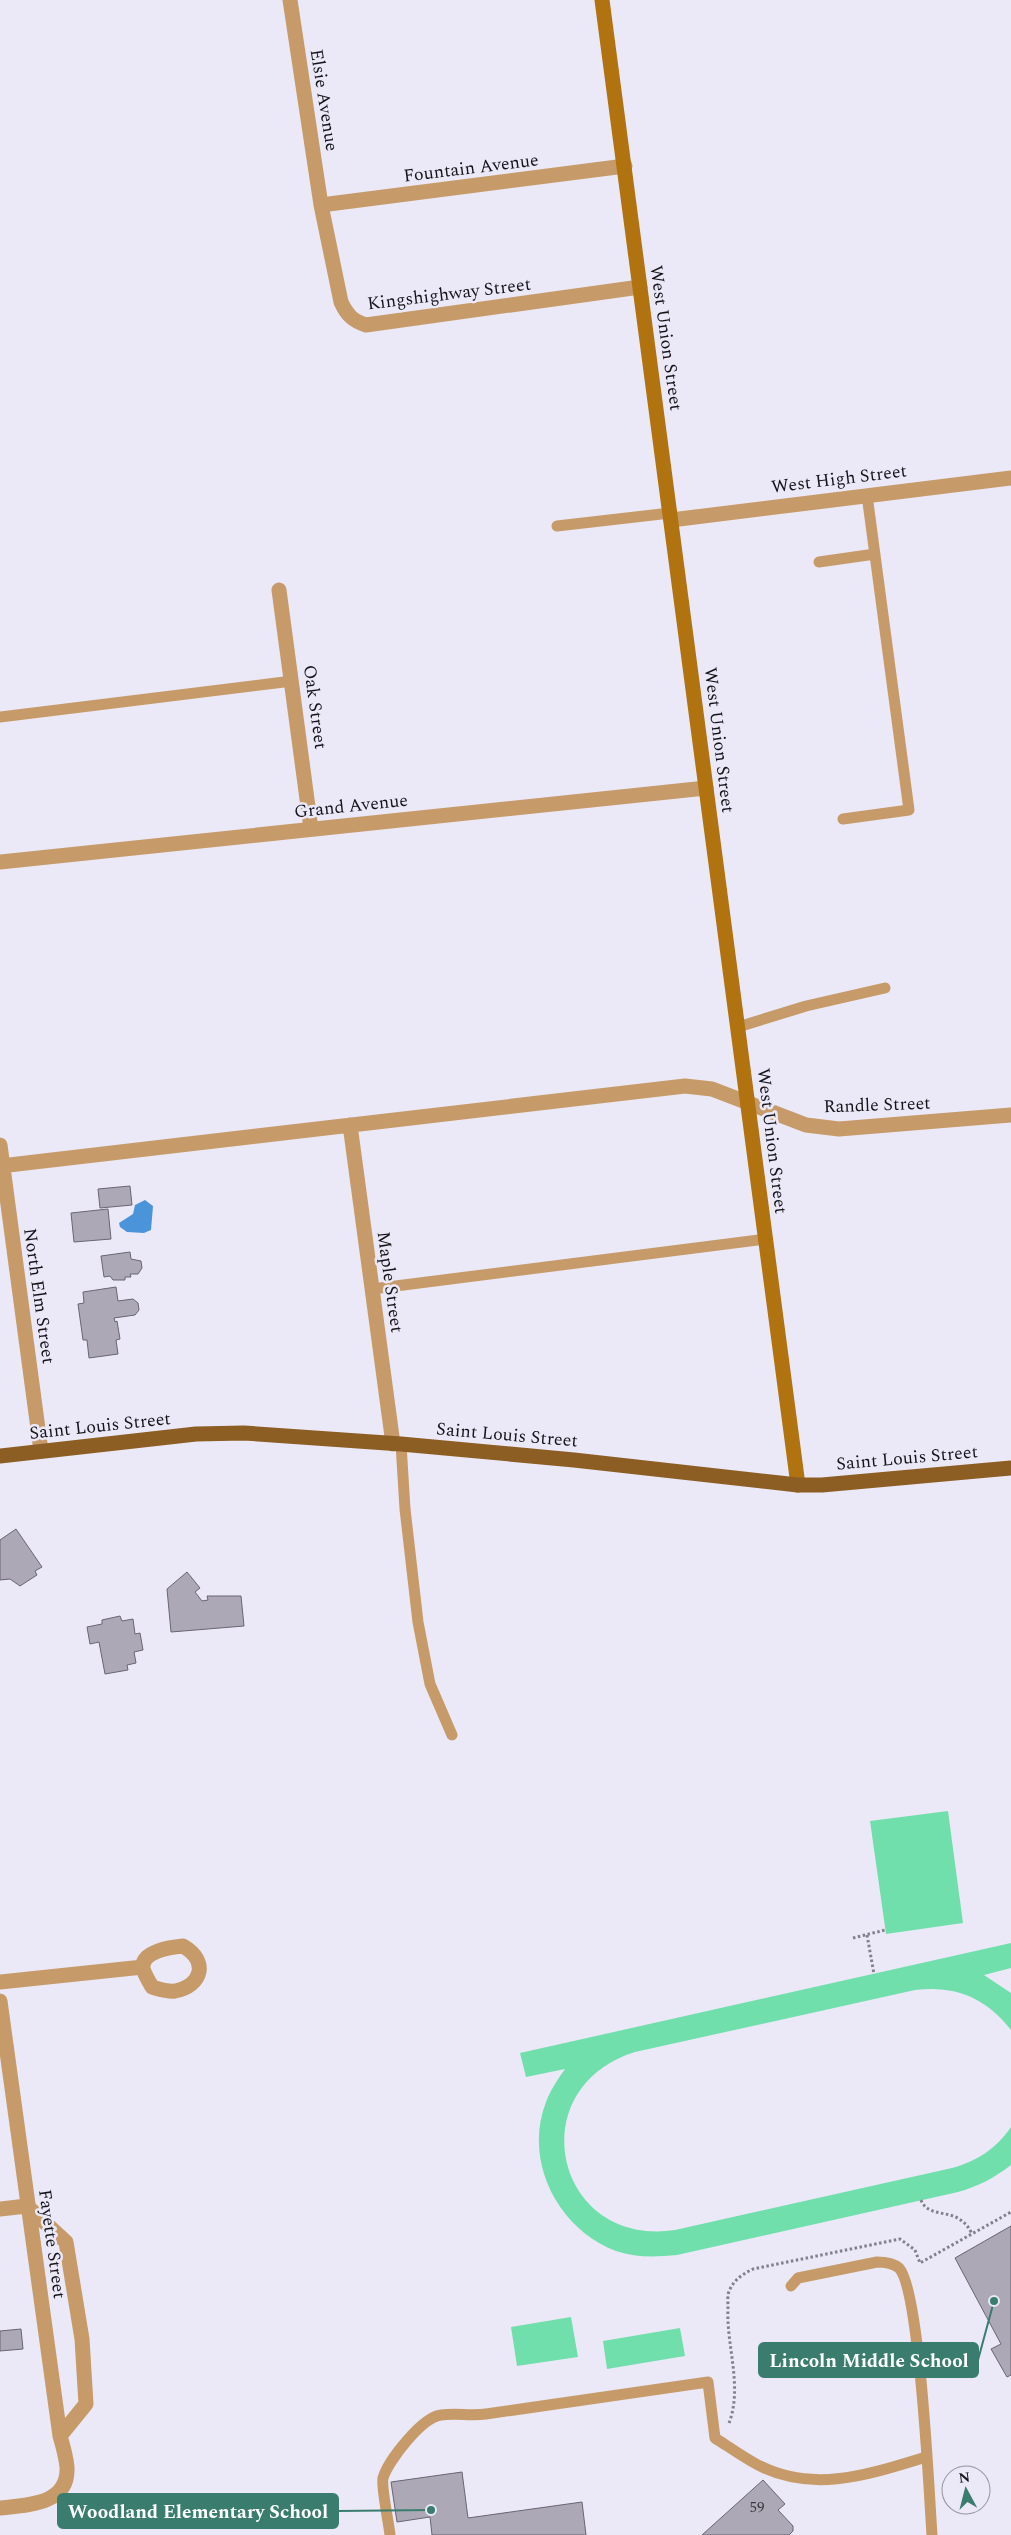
<svg xmlns="http://www.w3.org/2000/svg" width="1011" height="2535" viewBox="0 0 1011 2535" font-family="Spectral,serif">
<style>
.green{fill:#71dfac}
.water{fill:#4b94d9}
.building{fill:#ada8b6;stroke:#696571}
.lines{fill:none;stroke-linecap:round;stroke-linejoin:round}
.path{stroke:#82808a;stroke-width:3;stroke-dasharray:2.5 2.5;stroke-linecap:butt}
.lane{stroke:#c69b69;stroke-width:11}
.street{stroke:#c69b69;stroke-width:15}
.secondary{stroke:#b17210;stroke-width:15}
.primary{stroke:#8c5e23;stroke-width:15}
.labels{text-anchor:middle;dominant-baseline:central;stroke-width:5;stroke-linejoin:round;paint-order:stroke}
.number-label{font-size:15px;fill:#3b3940}
.street-label{font-size:18px;fill:#151419;stroke:#ebe9f8}
.leader{fill:none;stroke:#3a7d6f;stroke-width:2}
.callout-dot{fill:#3a7d6f;stroke:#ebe9f8;stroke-width:2}
.callout{fill:#3a7d6f;stroke:#3a7d6f;stroke-width:2}
.callout-label{font-size:19px;text-anchor:middle;font-weight:bold;fill:#fff}
</style>
<rect width="100%" height="100%" fill="#ebe9f8"/>
<path class="green" d="M948,1811L963,1923L886,1934L870,1821Z
M1011,1943V1968L984,1975L1011,1993V2030C986,1998 956,1985 915,1990L635,2052C519,2088 555,2248 675,2230L952,2168C977,2161 996,2149 1011,2127V2165C994,2178 979,2186 958,2192L677,2255C656,2257 636,2258 616,2251C558,2229 523,2161 546,2102C551,2089 558,2079 565,2069L526,2077L520,2053Z
M571,2317L578,2357L517,2366L511,2327Z
M680,2328L685,2356L607,2369L603,2341Z"/>
<path class="water" d="M145,1200L153,1206L151,1230L144,1233L127,1232L120,1227L119,1223L133,1214L135,1205Z"/>
<path class="building" d="M130,1186L132,1205L100,1208L98,1189Z
M108,1209L111,1239L74,1242L71,1213Z
M130,1252L131,1259L141,1261L142,1268L138,1274H130L131,1277H125V1280H113L110,1276L104,1277L101,1256Z
M116,1287L118,1301L133,1299L138,1303L139,1310L135,1315L114,1318L115,1322L117,1321L120,1339L116,1340L118,1354L89,1358L87,1340H83L78,1304L84,1303L83,1292Z
M16,1529L42,1567L35,1571L37,1575L20,1586L10,1579L0,1580V1540Z
M187,1572L200,1588L195,1592L202,1601L208,1600L207,1596H241L244,1626L171,1632L167,1589Z
M120,1616L122,1621L133,1619L135,1634L140,1633L143,1650L134,1652L136,1663L127,1665L128,1670L105,1674L99,1642L90,1644L87,1627L102,1624V1620Z
M1011,2226V2375L1007,2377L991,2349L1001,2344L955,2258Z
M21,2329L23,2349L0,2351V2331Z
M462,2472L468,2518L582,2502L586,2535H432L430,2517L397,2522L391,2482Z
M763,2480L785,2504L778,2510L793,2526V2531L789,2535H702Z"/>
<g class="lines">
<path class="path" d="M867,1935L874,1974
M853,1938L885,1930
M921,2200C927,2216 948,2211 959,2219C966,2223 969,2228 972,2234
M729,2423C743,2387 726,2345 728,2308C728,2302 727,2294 730,2289C735,2279 743,2274 753,2269L900,2239L915,2250L920,2263L1011,2212"/>
<path class="lane" d="M557,526L670,513
M819,562L875,554
M0,717L292,681
M843,819L909,810L867,495
M738,1027L806,1006L885,988
M372,1289L766,1239
M401,1444L405,1509L418,1622L430,1684L452,1735
M791,2286L798,2278L877,2262C885,2262 893,2263 899,2268C920,2290 929,2493 932,2535
M390,2535C389,2524 381,2487 383,2478C388,2461 422,2417 441,2415C456,2413 471,2416 486,2414L708,2382L715,2438C729,2447 743,2457 758,2465C814,2494 870,2474 926,2457"/>
<path class="street" d="M290,0L321,205L341,302C347,315 353,321 366,325L640,287
M321,205L625,166
M671,520L1011,478
M279,590L311,829
M0,862L706,788
M350,1125L393,1444
M0,1145L41,1451
M0,1166L685,1086L712,1089L806,1125L839,1129L1011,1115
M183,1946C209,1961 202,1986 175,1991C168,1992 159,1989 152,1987C149,1981 144,1974 143,1968C141,1951 172,1947 183,1946Z
M0,1982L143,1967
M0,2001L60,2436C63,2446 66,2457 67,2467C69,2505 27,2505 0,2508
M0,2209L27,2206L66,2242L82,2339L86,2404L60,2436"/>
<path class="secondary" d="M602,0L798,1485"/>
<path class="primary" d="M0,1456L196,1434L244,1433L401,1444L574,1460L798,1485H822L1011,1468"/>
</g>
<g class="labels">
<g class="number-label">
<text x="757" y="2507">59</text>
</g>
<g class="street-label">
<text transform="translate(324 100) rotate(81)">Elsie Avenue</text>
<text transform="translate(471 168) rotate(-7)">Fountain Avenue</text>
<text transform="translate(449 294) rotate(-7)">Kingshighway Street</text>
<text transform="translate(666 338) rotate(82)">West Union Street</text>
<text transform="translate(839 479) rotate(-7)">West High Street</text>
<text transform="translate(315 707) rotate(82)">Oak Street</text>
<text transform="translate(719 740) rotate(83)">West Union Street</text>
<text transform="translate(351 806) rotate(-6)">Grand Avenue</text>
<text transform="translate(877 1105) rotate(-2)">Randle Street</text>
<text transform="translate(772 1141) rotate(83)">West Union Street</text>
<text transform="translate(390 1282) rotate(82)">Maple Street</text>
<text transform="translate(39 1296) rotate(82)">North Elm Street</text>
<text transform="translate(100 1426) rotate(-6)">Saint Louis Street</text>
<text transform="translate(507 1435) rotate(5)">Saint Louis Street</text>
<text transform="translate(907 1458) rotate(-5)">Saint Louis Street</text>
<text transform="translate(52 2244) rotate(82)">Fayette Street</text>
</g>
</g>
<path class="leader" d="M994 2301L978 2360M431 2510L338 2511"/>
<g class="callout-dot">
<circle cx="994" cy="2301" r="5"/>
<circle cx="431" cy="2510" r="5"/>
</g>
<g class="callout">
<rect x="759" y="2343" width="219" height="34" rx="5"/>
<rect x="58" y="2494" width="280" height="34" rx="5"/>
</g>
<g class="callout-label">
<text x="869" y="2367">Lincoln Middle School</text>
<text x="198" y="2518">Woodland Elementary School</text>
</g>
<g transform="translate(966 2490) rotate(353)"><circle r="24" fill="#ebe9f8" stroke="#95949f"/>
<path d="M0-4L9 19L0 12L-9 19Z" fill="#3a7d6f"/>
<text y="-8" font-size="14" font-weight="bold" text-anchor="middle" fill="#151419">N</text>
</g>
</svg>
